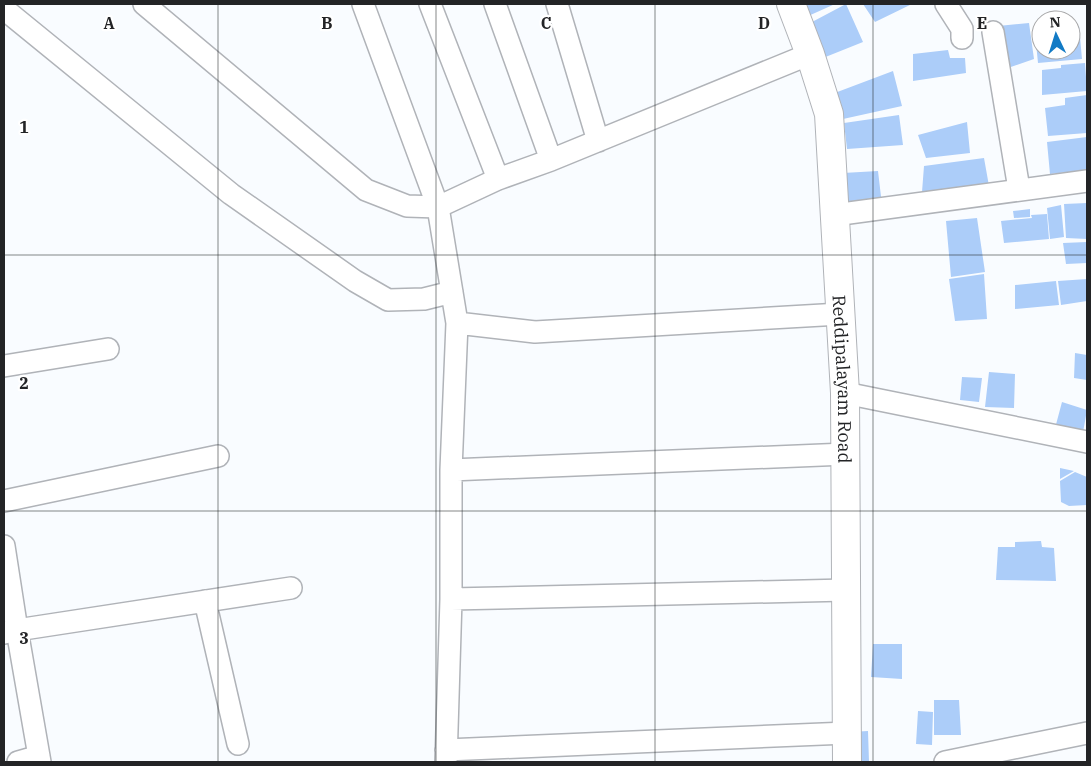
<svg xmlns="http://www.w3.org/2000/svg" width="1091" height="766" viewBox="0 0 1091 766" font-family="'IBM Plex Serif',serif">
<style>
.building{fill:#accdf9}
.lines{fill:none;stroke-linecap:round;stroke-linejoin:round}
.minor-casing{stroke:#b0b3b8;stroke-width:24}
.tertiary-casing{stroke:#b0b3b8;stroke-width:30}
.minor{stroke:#fff;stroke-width:21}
.tertiary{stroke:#fff;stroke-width:28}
.grid{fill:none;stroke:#232426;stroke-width:1;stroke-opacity:0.55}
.labels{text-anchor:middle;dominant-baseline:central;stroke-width:4.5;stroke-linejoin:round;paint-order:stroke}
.street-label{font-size:18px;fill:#232426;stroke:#fff}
.grid-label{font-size:16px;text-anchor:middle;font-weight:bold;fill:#232426;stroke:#fff;stroke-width:4.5;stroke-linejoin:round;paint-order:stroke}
</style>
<rect width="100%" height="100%" fill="#f9fcff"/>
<path class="building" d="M799,4H835L806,17Z
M846,4L863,42L823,58L812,22Z
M863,4H912L875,22Z
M1029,23L1034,59L1005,69L998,26Z
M1079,26L1082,59L1038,63L1035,33L1041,32V50H1071V28Z
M948,50L950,58H965L966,73L913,81V54Z
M1085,63L1087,91L1042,95V70L1061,68V65Z
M893,71L902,106L843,119L832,94Z
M1087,95V133L1048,136L1045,108L1065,105V98Z
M899,115L903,145L847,149L844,123Z
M967,122L970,153L926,158L918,135Z
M1087,137V170L1050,174L1047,142Z
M984,158L989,186L922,192L924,166Z
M878,171L882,205L843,210V173Z
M1087,203V239L1066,238L1064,204Z
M1061,205L1064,237L1050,239L1047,208Z
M1030,209V217L1014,218L1013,211Z
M1047,214L1049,239L1004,243L1001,221L1032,218L1031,215Z
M977,218L985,272L951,277L946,221Z
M1087,242V263L1066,264L1063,243Z
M984,274L987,319L955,321L949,279Z
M1087,279V301L1061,305L1058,281Z
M1056,281L1059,305L1015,309V285Z
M1075,353L1087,355V380L1074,378Z
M989,372L1015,374L1014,408L985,407Z
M962,377L982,378L979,402L960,400Z
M1062,402L1087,410L1082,438L1054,432Z
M1060,468L1074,471L1060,479Z
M1075,472L1087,477V505L1069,506L1061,502L1060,481Z
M1041,541L1042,547L1054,548L1056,581L996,580L998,547H1015V542Z
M873,644H902V679L871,677Z
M934,700H959L961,735H934Z
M918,711L933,712L932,745L916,744Z
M868,731L869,762H851L850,732Z"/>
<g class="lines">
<defs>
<path id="minor" d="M144,4L366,190L407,206L438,207L498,179L551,160L810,54
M363,4L438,207L457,323L451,470V599L446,762
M430,4L498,179
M495,4L551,160
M557,4L598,141
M946,4L962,29V38
M4,9L231,194L355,281L388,300L424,299L452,292
M993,32L1019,189
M834,215L1087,181
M457,323L535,332L840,314
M4,366L108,349
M845,393L1087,442
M451,470L846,454
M4,501L218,456
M4,546L17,630L291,588
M451,599L846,590
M205,601L238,744
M4,633L17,630L40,762
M446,750L847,733
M18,762L39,756
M945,762L1087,733"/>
<g id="tertiary">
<path id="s1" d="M791,4L810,54L829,114L845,393L847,762"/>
</g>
</defs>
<use href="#minor" class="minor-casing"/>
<use href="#tertiary" class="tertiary-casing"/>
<use href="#minor" class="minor"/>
<use href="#tertiary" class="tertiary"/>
</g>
<path class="grid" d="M218,4V762M436,4V762M655,4V762M873,4V762M4,255H1087M4,511H1087"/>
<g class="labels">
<g class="street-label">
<text stroke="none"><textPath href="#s1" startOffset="382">Reddipalayam Road</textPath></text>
</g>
</g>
<g class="grid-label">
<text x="109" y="29">A</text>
<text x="327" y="29">B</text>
<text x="546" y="29">C</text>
<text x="764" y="29">D</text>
<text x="982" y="29">E</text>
<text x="24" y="133">1</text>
<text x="24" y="389">2</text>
<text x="24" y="644">3</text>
</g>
<rect width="1091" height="766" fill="none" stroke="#232426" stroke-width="10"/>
<g transform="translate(1056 35) rotate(356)"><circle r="24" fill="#ffffff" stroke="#a7a7a8"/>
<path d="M0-4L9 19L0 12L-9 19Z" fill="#127ac5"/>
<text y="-8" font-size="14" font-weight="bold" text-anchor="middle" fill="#232426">N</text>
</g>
</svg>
